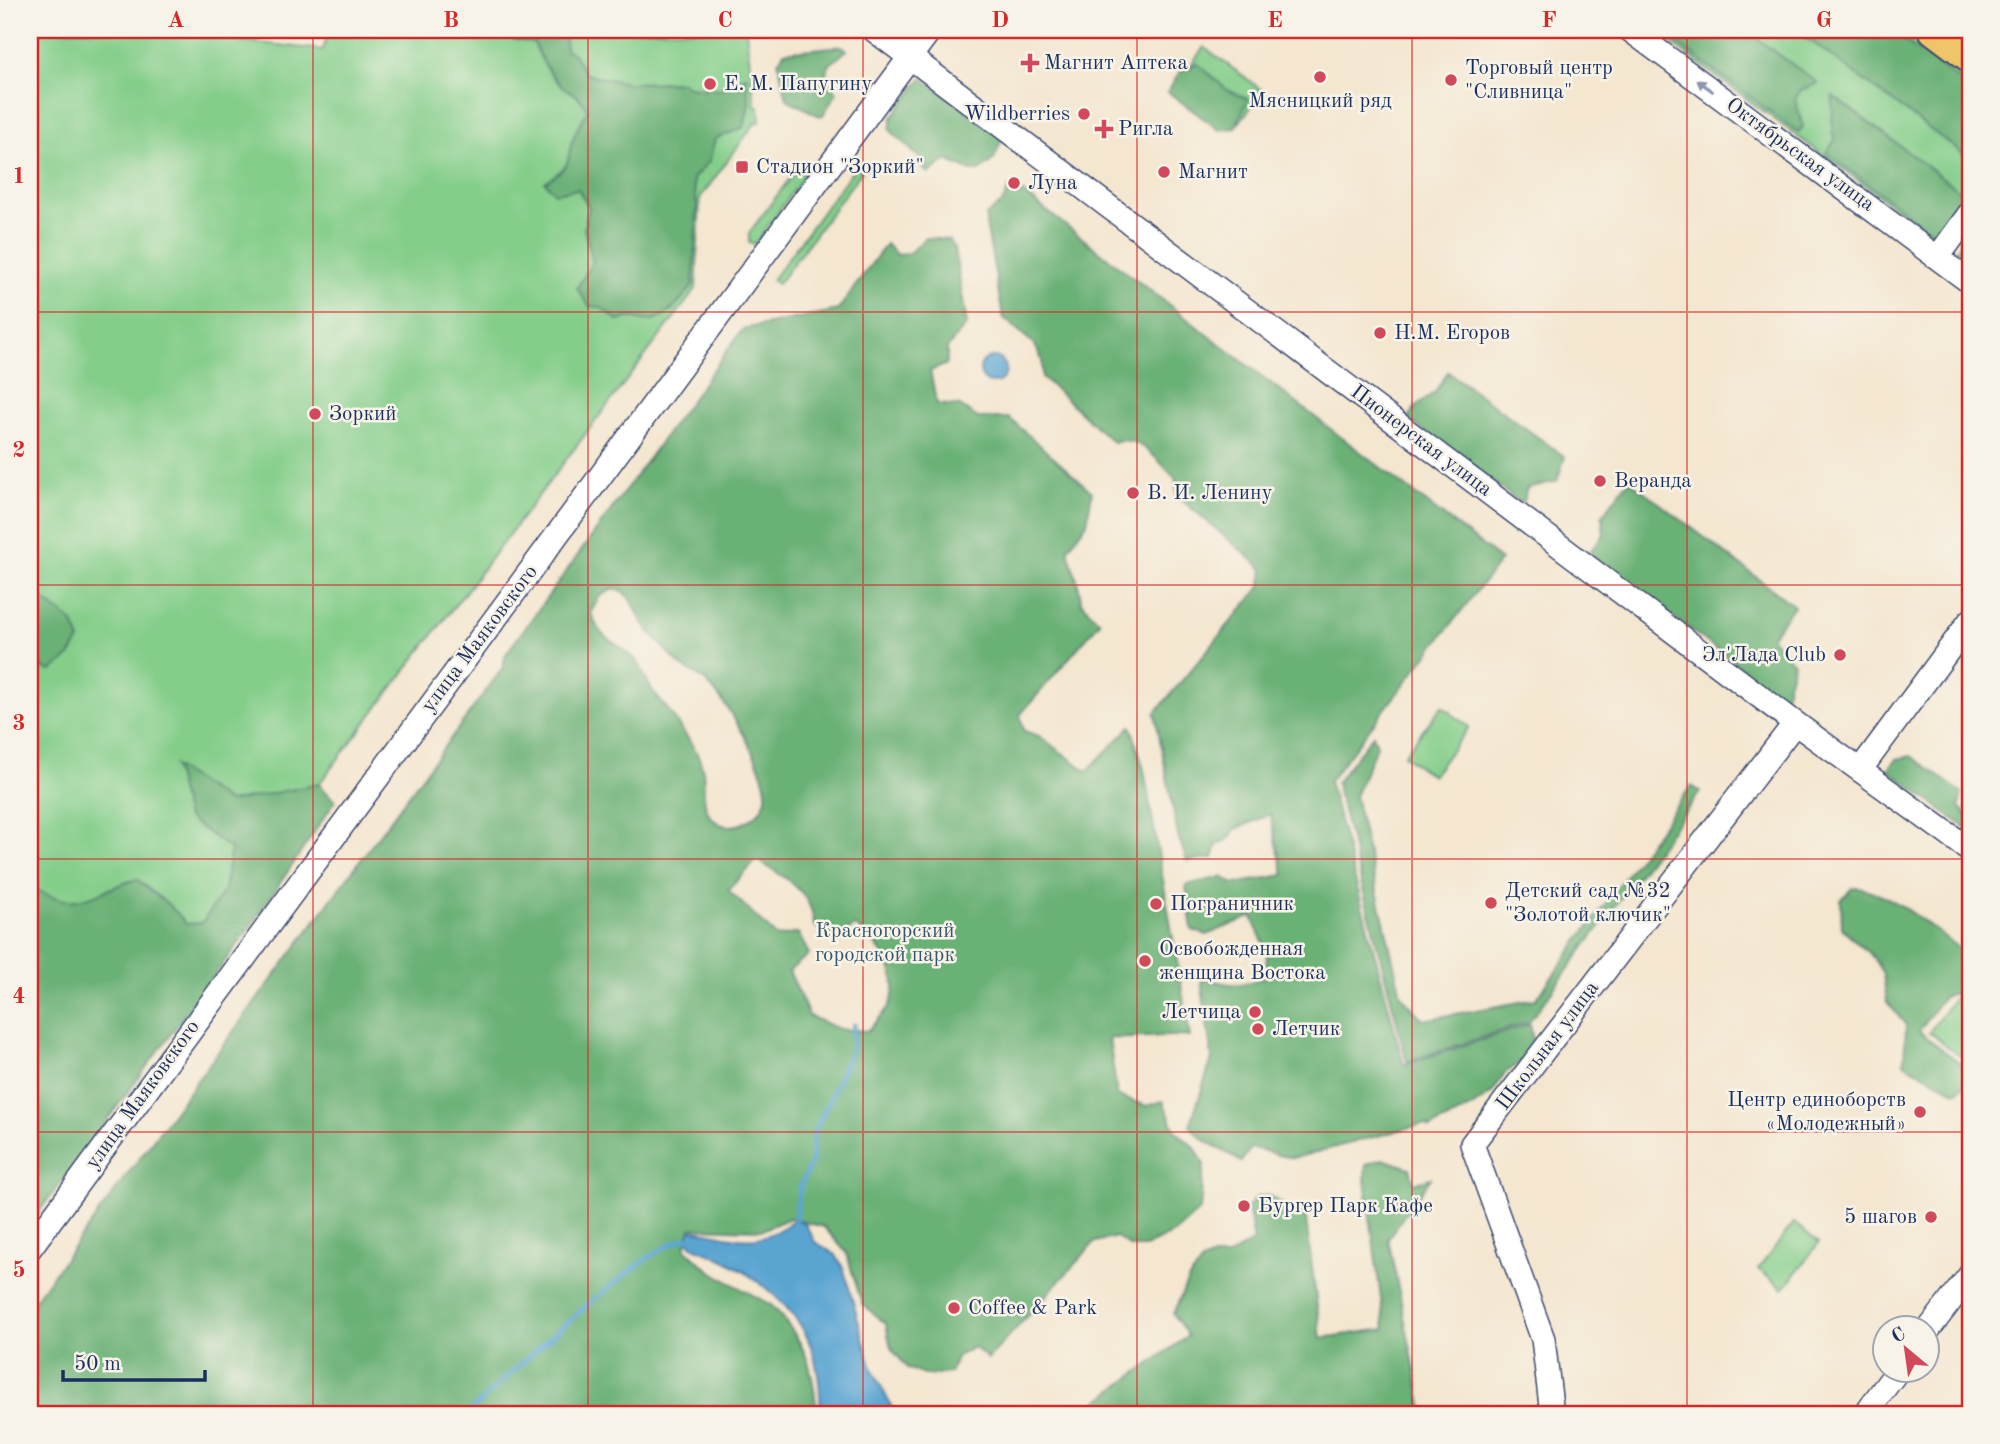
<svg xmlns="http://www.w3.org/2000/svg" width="2000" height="1444" font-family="'Old Standard TT',serif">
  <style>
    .green { fill: #84ce8a; stroke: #507e74; stroke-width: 2 }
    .forest { fill: #6bb176; stroke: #43706a; stroke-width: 2; fill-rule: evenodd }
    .water { fill: #5aa4d2; stroke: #3a6a98; stroke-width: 2 }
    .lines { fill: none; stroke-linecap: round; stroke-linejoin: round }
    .stream { stroke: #5aa4d2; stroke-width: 5 }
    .minor-casing { stroke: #3c4a6f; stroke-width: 26 }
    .major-casing { stroke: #3c4a6f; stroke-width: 32 }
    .minor { stroke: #fff; stroke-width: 23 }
    .major { stroke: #eec569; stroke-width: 28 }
    .oneway { fill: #8d97ae }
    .grid { fill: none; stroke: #d62828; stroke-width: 2; stroke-opacity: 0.55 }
    .poi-dot { fill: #d1495b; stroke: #f7f3e8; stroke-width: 2.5 }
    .labels { text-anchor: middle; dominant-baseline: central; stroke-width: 5; stroke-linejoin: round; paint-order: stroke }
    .poi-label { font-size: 21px; fill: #1b2f5e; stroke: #f7f3e8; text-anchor: start }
    .street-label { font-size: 21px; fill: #1b2f5e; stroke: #f7f3e8 }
    .park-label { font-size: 21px; fill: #355769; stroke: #f7f3e8 }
    .neatline { fill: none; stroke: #d62828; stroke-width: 2.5 }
    .grid-label { font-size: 23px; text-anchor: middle; font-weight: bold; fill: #d62828 }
  </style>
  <rect width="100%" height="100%" fill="#f7f3e8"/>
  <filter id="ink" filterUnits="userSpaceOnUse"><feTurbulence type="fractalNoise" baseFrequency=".0143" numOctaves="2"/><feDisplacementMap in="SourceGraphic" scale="14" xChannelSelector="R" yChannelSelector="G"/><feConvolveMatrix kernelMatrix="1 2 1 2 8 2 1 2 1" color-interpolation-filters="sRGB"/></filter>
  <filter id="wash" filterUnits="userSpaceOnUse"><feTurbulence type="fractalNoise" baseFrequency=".00686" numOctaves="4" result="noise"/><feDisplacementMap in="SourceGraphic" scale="28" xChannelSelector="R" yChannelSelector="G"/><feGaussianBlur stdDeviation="1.57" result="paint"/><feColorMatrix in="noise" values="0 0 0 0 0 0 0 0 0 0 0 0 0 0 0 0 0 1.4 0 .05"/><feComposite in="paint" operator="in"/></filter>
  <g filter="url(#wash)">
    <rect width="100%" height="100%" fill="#f4e6cf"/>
    <!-- green -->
    <g class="green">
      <polygon points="30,30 141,30 323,50 329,30 746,30 755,106 759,106 760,122 756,122 700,198 696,289 319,784 107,1055 30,1020"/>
      <polygon points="1653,30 1901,30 1970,81 1970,193 1936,238"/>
      <polygon points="1204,47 1263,91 1239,123 1180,80"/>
      <polygon points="856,166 862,171 778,284 772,280"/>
      <polygon points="803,171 804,176 755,244 749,243 749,233 794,173"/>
      <polygon points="1970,230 1970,269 1952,255"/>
      <polygon points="1442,706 1469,727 1432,776 1404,755"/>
      <polygon points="1955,997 1970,1008 1970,1063 1929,1032"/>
      <polygon points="1794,1223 1819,1243 1783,1289 1758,1269"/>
    </g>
    <!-- forest -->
    <g class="forest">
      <path d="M505 30H564L566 50 575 55 585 74 627 83 682 82 688 87 719 90 746 76 749 103 744 127 715 139 709 161 693 179 697 206 693 286C682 298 670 316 653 320 640 323 635 313 619 321L600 307 589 306 577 288 593 261 584 229 589 207 578 189 555 193 545 182C579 160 562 165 574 136 578 127 583 118 588 110 576 92 577 97 563 87 549 75 541 60 534 43L512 39Z"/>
      <polygon points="1659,30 1745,30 1818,83 1800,91 1795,99 1803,127 1798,132"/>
      <polygon points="1796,30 1890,30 1970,88 1970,159"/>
      <polygon points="842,46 847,50 828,66 825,79 837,92 823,115 819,116 787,99 778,62 784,52"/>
      <polygon points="1197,63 1227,90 1248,99 1235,128 1219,130 1168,92 1179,73"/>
      <polygon points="922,78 1002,138 994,159 980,171 971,171 947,160 929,173 923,169 926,164 890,130 892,117"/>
      <polygon points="1833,96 1959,190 1961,196 1934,233 1826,153 1835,140 1832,131"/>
      <path d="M1009 188 1019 196 1022 192 1501 560 1329 781 1404 1065 1530 1024 1535 1053 1505 1073 1492 1093 1472 1107 1430 1128 1427 1125H1419L1298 1157C1280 1159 1269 1150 1251 1148L1241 1162C1223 1148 1202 1144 1190 1125L1212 1059 1201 980C1213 979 1219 983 1229 984 1240 986 1253 981 1263 978 1273 943 1261 946 1252 916L1207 935 1192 930 1186 885 1222 877 1234 884 1284 875 1270 814 1234 830 1230 838 1217 845 1213 858 1187 861 1178 836 1155 713 1261 586 1263 569 1176 495V479C1159 462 1139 433 1113 442L1042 377V360L1035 345 1003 317 986 224V216L1003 202Z"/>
      <path d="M926 238 949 240 954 248 967 324 947 348V364L930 371 937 404 960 406 978 418H1009L1092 492 1087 523 1068 549C1072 568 1080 582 1081 602L1100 622 1020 715 1024 731 1039 736 1087 771 1131 726 1144 770 1190 1037C1162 1033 1136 1040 1109 1038L1117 1096 1147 1106 1163 1101 1175 1130 1195 1148 1204 1164 1200 1210 1174 1233 1145 1247H1130L1117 1237 1095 1242 988 1359 974 1347 957 1356 950 1373 928 1375 908 1369 891 1348 886 1324 862 1304 846 1252 824 1227 790 1218 762 1230 691 1228 685 1248C712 1277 737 1285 769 1304 775 1307 780 1315 784 1320 810 1351 813 1375 817 1414H30V1306L502 669 506 654 743 329 838 310 886 244 897 255 909 253ZM615 588C638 599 632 609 646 627 656 639 668 652 678 663 686 671 700 674 708 684 729 705 761 760 766 790 770 815 730 839 712 818 699 803 707 784 702 767 698 749 685 736 676 721 669 709 658 700 651 688 645 679 642 667 636 660 616 638 601 645 591 612L600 596ZM757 860C784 877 812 890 814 925L833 939 856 926C879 944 905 975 889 1006 884 1015 874 1023 867 1031L839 1029 809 1016 789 971 809 954 798 933 777 937 728 890Z"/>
      <polygon points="1448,372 1565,457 1557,481 1527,488 1522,504 1408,419 1416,406 1435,392"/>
      <polygon points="1629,480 1794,606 1771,637 1794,663 1784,699 1588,554 1604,534 1602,516"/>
      <polygon points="30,589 72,621 80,640 70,656 51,671 41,667 30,655"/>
      <polygon points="1373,735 1377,745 1355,796 1401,995 1423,1020 1536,999 1691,786 1700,792 1529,1022 1407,1062 1336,783"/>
      <polygon points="1911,756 1962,793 1959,806 1970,819 1970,831 1888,770 1897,759"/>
      <path d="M174 766 229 802 319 784 335 801 254 922 30 1224V886C80 915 88 893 137 879 156 897 170 902 186 924L202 923 224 890 231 849 187 818Z"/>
      <path d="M1852 888C1889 887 1940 935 1970 957V1006L1954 993 1943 997 1919 1031 1970 1071V1081L1956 1092 1904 1063 1906 1025 1887 1002 1883 974 1873 957 1842 928 1841 900Z"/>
      <polygon points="1382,1159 1410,1168 1414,1183 1431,1178 1388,1238 1424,1414 1080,1414 1188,1336 1173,1314 1188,1280 1202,1262 1213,1257 1226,1257 1254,1241 1248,1207 1256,1197 1268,1195 1289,1208 1305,1212 1321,1338 1385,1329 1365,1180 1366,1164"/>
    </g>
    <!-- water -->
    <g class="water">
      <circle cx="993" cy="370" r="13"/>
      <path d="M794 1220 804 1222 815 1242 836 1255 844 1270 871 1366 895 1414H821C820 1390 819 1367 810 1344 797 1308 751 1272 716 1256 708 1252 699 1250 691 1245L687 1237 691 1230C736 1235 755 1251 794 1220Z"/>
    </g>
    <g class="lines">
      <!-- stream -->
      <g class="stream">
        <polyline points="794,1227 800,1187 811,1163 814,1133 851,1052 854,1025"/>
        <path d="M468 1414C499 1384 656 1234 691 1238"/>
      </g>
    </g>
  </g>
  <g filter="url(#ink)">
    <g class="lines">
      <!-- minor casing -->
      <g class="minor-casing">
        <g id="minor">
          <polyline points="874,30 1795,723 1970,850"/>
          <polyline points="1630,30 1970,282"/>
          <polyline points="1938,257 1970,213"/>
          <polyline points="1860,770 1970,621"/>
          <polyline points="30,1248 930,30"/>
          <polyline points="1926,1333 1970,1275"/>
          <polyline points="1552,1414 1543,1339 1472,1144 1795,723"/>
          <polyline points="1865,1414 1898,1370"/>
        </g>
      </g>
      <!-- major casing -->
      <g class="major-casing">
        <polyline id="major" points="1933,30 1970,58"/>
      </g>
      <!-- minor -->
      <use href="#minor" class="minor"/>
      <!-- major -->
      <use href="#major" class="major"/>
    </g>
    <!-- one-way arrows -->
    <defs><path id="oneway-solid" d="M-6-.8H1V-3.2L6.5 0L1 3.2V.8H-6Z" transform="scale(1.75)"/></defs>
    <use class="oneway" href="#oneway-solid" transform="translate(1705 86) rotate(-144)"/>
  </g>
  <!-- grid -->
  <path class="grid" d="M313 30V1414M588 30V1414M863 30V1414M1137 30V1414M1412 30V1414M1687 30V1414M30 312H1970M30 585H1970M30 859H1970M30 1132H1970"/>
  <!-- markers -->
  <g class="poi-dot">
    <path d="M1026.5 52.5h7v7h7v7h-7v7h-7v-7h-7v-7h7z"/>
    <circle cx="1320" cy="77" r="7"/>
    <circle cx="1451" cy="80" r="7"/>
    <circle cx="710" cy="84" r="7"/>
    <circle cx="1084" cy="114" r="7"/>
    <path d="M1100.5 118.5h7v7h7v7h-7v7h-7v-7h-7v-7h7z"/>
    <rect x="735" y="160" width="14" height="14" rx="3.5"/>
    <circle cx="1164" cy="172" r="7"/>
    <circle cx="1014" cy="183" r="7"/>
    <circle cx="1380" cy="333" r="7"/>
    <circle cx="315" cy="414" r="7"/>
    <circle cx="1600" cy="481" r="7"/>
    <circle cx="1133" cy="493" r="7"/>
    <circle cx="1840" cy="655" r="7"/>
    <circle cx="1491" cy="903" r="7"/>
    <circle cx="1156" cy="904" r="7"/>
    <circle cx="1145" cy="961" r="7"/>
    <circle cx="1255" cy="1012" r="7"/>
    <circle cx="1258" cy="1029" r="7"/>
    <circle cx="1920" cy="1112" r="7"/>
    <circle cx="1244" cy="1206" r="7"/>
    <circle cx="1931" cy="1217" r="7"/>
    <circle cx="954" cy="1308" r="7"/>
  </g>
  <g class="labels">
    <!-- poi labels -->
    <g class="poi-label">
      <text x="1044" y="63">Магнит Аптека</text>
      <text x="1465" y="68">Торговый центр<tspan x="1465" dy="24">"Сливница"</tspan></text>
      <text x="724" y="84">Е. М. Папугину</text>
      <text x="1320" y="101" text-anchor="middle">Мясницкий ряд</text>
      <text x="1070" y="114" text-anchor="end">Wildberries</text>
      <text x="1118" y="129">Ригла</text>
      <text x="756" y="167">Стадион "Зоркий"</text>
      <text x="1178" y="172">Магнит</text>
      <text x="1028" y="183">Луна</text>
      <text x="1394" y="333">Н.М. Егоров</text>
      <text x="329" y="414">Зоркий</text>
      <text x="1614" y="481">Веранда</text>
      <text x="1147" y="493">В. И. Ленину</text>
      <text x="1826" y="655" text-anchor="end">Эл'Лада Club</text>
      <text x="1505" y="891">Детский сад №32<tspan x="1505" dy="24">"Золотой ключик"</tspan></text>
      <text x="1170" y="904">Пограничник</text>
      <text x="1159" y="949">Освобожденная<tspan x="1159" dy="24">женщина Востока</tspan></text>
      <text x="1241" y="1012" text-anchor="end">Летчица</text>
      <text x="1272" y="1029">Летчик</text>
      <text x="1906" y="1100" text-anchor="end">Центр единоборств<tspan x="1906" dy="24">«Молодежный»</tspan></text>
      <text x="1258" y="1206">Бургер Парк Кафе</text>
      <text x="1917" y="1217" text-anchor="end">5 шагов</text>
      <text x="968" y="1308">Coffee &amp; Park</text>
    </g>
    <!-- street labels -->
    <g class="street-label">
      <text transform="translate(1800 155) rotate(36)">Октябрьская улица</text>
      <text transform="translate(1421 441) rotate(37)">Пионерская улица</text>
      <text transform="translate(480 639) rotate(-53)">улица Маяковского</text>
      <text transform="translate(1548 1046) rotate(-53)">Школьная улица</text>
      <text transform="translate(143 1095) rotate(-54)">улица Маяковского</text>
    </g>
    <!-- park labels -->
    <g class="park-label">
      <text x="885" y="931">Красногорский<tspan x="885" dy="24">городской парк</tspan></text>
    </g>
  </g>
  <!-- margin -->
  <rect width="2000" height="1444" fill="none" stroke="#f7f3e8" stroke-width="77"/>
  <!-- north arrow -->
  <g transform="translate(1906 1349) rotate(331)"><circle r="33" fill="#f7f3e8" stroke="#9fa5b1" stroke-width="2"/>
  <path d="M0-5L12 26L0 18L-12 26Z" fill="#d1495b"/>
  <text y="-10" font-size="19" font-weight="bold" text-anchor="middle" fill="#1b2f5e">С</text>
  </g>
  <!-- scale -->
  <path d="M63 1370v10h142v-10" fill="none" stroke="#1b2f5e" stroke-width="3.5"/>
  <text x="74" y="1370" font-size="21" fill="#1b2f5e" stroke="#f7f3e8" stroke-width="5" paint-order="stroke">50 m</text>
  <rect x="38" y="38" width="1924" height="1368" class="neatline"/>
  <g class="grid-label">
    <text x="176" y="27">A</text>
    <text x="451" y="27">B</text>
    <text x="725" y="27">C</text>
    <text x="1000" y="27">D</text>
    <text x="1275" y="27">E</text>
    <text x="1549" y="27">F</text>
    <text x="1824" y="27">G</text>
    <text x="19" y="183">1</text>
    <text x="19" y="457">2</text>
    <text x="19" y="730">3</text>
    <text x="19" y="1003">4</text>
    <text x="19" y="1277">5</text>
  </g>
</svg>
